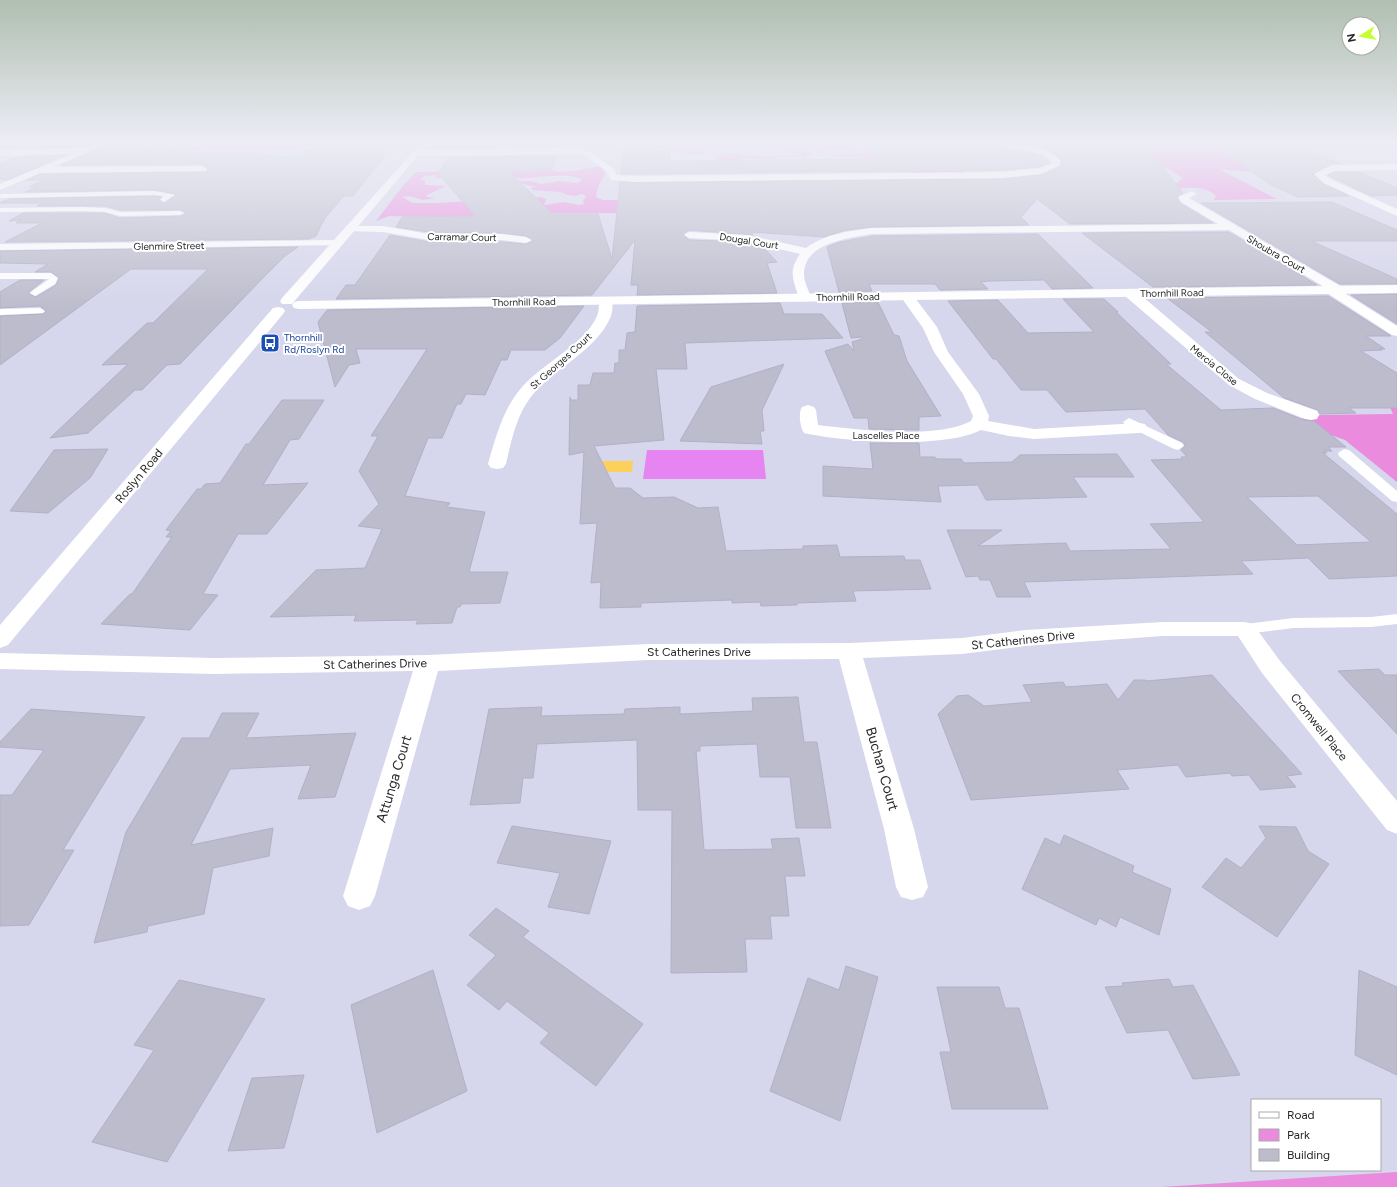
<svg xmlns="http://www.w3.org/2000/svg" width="1397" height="1187" font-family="Figtree,sans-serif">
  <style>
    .green { fill: #ea8bde }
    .pitch { fill: #e685f2 }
    .water { fill: #fbd05b }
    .building { fill: #bcbccc; stroke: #b2b0c7; fill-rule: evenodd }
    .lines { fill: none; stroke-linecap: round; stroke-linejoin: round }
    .service { fill: #fff; fill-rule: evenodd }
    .minor { fill: #fff; fill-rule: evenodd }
    .tertiary { fill: #fff; fill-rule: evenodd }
    .secondary { fill: #fff; fill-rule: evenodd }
    .labels { text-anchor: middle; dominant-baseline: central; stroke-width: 4; stroke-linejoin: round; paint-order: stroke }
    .far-street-label { font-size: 10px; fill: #272727; stroke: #fff }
    .far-transit-label { font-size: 10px; fill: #164399; stroke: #fff; text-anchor: start }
    .street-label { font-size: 12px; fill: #272727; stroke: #fff }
    .near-street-label { font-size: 14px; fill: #272727; stroke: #fff }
  </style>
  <rect width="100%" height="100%" fill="#d6d6ec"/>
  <!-- green -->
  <g class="green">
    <polygon points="198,144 308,144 301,149 184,151"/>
    <path d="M680 144H733L739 146 755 144V146H772L732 147 730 149 695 147 716 150H704L702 152 706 154C688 156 672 148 655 148V145L670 146Z"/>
    <path d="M780 144C798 144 800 145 813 155L805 156 806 159 800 157H774L778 168H775L772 159 745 158 734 162 715 160 722 155 718 154 726 152 749 156H798L779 148 783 146Z"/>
    <polygon points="806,144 816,144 822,146 849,144 840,147 861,149 855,151 831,149 821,153 811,149"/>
    <path d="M881 144H886L881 149 891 150 882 153 907 152 903 153 924 154 906 156 914 169C932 175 954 161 967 174H958L953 172 913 173 901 161H904L898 155 872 157V159L877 160V164H881L883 171 896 172 878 171C875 166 871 164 867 160L869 159 861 155 848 157 830 155 863 154 865 153 861 152 873 149Z"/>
    <path d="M1142 144H1213L1302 167 1301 176 1219 169 1277 199 1214 200 1216 196C1205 185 1184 188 1169 189L1183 178 1165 167 1103 164 1065 154 1092 149H1136Z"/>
    <path d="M602 166 605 169 602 171 606 172 598 187 596 197 603 200H618L652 213H558L471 221 428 217 389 216 376 221 402 187 416 172H439L448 178H436V175L424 176 421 179 425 181V185L446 186 427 195V197L436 198 423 200 410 196 402 197 413 203H436L541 197 546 199 544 205 564 202 579 205 584 204 583 200 586 197 585 195 581 194 576 196 568 195 560 192 533 190 530 188 537 187 520 183 501 185 505 182 531 181 541 184 559 181 578 183 582 179C561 171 539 179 517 178 507 177 496 174 486 172H534L537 168 552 167V170C566 175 588 167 602 166Z"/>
    <polygon points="1390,407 1397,407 1397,482 1345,440 1314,429 1302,418 1321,415 1393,414"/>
    <polygon points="1397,1172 1397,1187 1161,1187"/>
  </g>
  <!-- pitch -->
  <polygon class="pitch" points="647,450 763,450 766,479 643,479"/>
  <!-- water -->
  <polygon class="water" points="593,461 633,461 632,472 590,472"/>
  <!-- building -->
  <g class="building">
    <polygon points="47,144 94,144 86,147 38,148"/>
    <polygon points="108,144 145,144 145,146 150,148 156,144 164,144 172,148 177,144 193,144 176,153 250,153 285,157 303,156 305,151 345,149 353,145 387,145 379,155 386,154 353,196 344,196 325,218 316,236 309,239 5,242 42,223 16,223 21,220 9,221 23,213 105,213 120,218 180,216 185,214 185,212 180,210 120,210 105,206 37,206 42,203 0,203 9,199 154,196 161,197 159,200 165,203 176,194 154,190 25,192 37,187 29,187 43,180 27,180 40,174 206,172 208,170 203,164 61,165"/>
    <polygon points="477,144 486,144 493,148 437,148"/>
    <polygon points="510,144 563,144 561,147 508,147"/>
    <polygon points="876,144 939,144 962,147 970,144 1037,154 1043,156 1050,163 1039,167 1002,170 621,174 623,151 669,151 670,161 874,159"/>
    <polygon points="1043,144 1060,144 1095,153 1109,144 1145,144 1183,193 1177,197 1180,203 1213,223 1070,224 1037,199 1021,217 1029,225 872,227 846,230 824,237 751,232 753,235 689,230 683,234 689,240 747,242 763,247 777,262 767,263 777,293 637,295 638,285 631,285 635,240 592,295 336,299 346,285 355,285 390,235 429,242 502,242 526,244 533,241 526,236 502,233 429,232 396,227 402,217 475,216 438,173 448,158 447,157 557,156 551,170 509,172 553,214 598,214 612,259 620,182 1002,179 1041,175 1061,166 1062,161 1056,155 1036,145"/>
    <polygon points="1211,144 1289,144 1339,163 1331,164 1313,174 1323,184 1349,196 1297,197 1270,184"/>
    <polygon points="66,155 7,180 0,179 0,164 17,157"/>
    <polygon points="1334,172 1359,172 1397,188 1397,195 1371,196 1328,175"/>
    <polygon points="1332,202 1397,230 1397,241 1311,241 1397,279 1397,284 1340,284 1201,203"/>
    <polygon points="1229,232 1317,285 1153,287 1082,233"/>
    <polygon points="1038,234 1093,288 1052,289 1044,280 989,281 981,282 988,289 940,290 935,284 869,284 872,291 839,292 827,247 840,242 872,236"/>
    <polygon points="298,247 285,256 263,278 180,364 167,365 142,390 135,390 88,433 50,438 128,364 102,365 147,323 153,323 208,269 131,269 0,365 0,316 43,314 46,311 40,306 0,308 0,292 20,280 44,280 29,292 29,294 36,297 56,285 59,278 51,272 35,272 48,264 0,263 0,251"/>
    <polygon points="1397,294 1397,324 1351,295"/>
    <polygon points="1328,296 1391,336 1366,336 1385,349 1379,349 1382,350 1361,351 1397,373 1397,408 1349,408 1356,413 1320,414 1318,410 1284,398 1205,332 1212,332 1167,298"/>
    <path d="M1063 299H1104L1118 312H1116L1171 364H1166L1221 410 1273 408 1304 420 1314 421 1346 447H1328L1332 451H1324L1327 453H1323L1397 514V576L1329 579 1308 558 1241 561 1253 574 1024 582 1031 597H997L990 580H980L978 576 966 577 947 530H1002L978 546 1066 543 1070 551 1171 549 1150 524 1204 522 1151 460 1183 459 1181 457H1187L1181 450 1185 445 1183 442 1168 435 1145 409 1066 412 1047 390H1021L996 359H993L948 301 998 300 1028 333 1094 332ZM1318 496 1371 542 1297 545 1247 497Z"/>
    <polygon points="878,302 894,335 899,336 907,361 941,416 919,417 919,430 869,429 868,418 854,418 825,351 848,344 854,351 852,342 862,339 862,337 851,338 842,303"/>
    <polygon points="780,303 784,314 822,314 843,338 685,343 687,369 656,369 664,440 594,446 615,488 630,488 643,498 674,497 698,508 718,507 726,551 803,549 803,546 837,545 840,557 904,556 905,560 920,560 931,589 853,591 856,601 797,603 797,605 761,606 760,602 732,603 732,600 641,603 641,607 600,608 601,582 591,583 597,523 580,524 584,452 569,455 570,397 571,400 578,400 578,385 590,385 593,373 614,373 615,363 619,363 619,350 625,350 627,333 635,332 637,306"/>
    <polygon points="584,306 560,338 545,350 511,350 507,360 501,360 485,395 466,394 461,404 457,404 442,438 428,438 405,496 450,503 447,507 485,512 469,572 508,572 500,603 461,604 460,607 457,607 452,623 416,624 418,620 354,621 356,615 270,617 316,570 365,568 382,529 358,526 379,504 359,471 378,436 371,436 427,349 356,349 360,363 349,365 335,387 318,322 327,310"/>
    <polygon points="784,364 762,410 764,431 760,431 762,444 680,441 711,387"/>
    <polygon points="282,400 324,400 299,439 290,440 263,485 308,483 267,534 238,534 203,594 218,595 190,630 101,624 130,594 132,594 172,537 166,537 171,531 166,530 197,489 201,489 205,484 220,483 246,444 249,444"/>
    <polygon points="870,443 919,443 920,457 935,457 937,459 961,459 964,463 1012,462 1020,455 1117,454 1134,477 1073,477 1087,497 986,500 978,485 938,486 941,502 823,496 823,466 873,469"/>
    <polygon points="108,449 90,478 48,513 10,511 54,450"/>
    <polygon points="1379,669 1385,675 1397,675 1397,734 1338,671"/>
    <polygon points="1212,675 1302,774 1287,776 1296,787 1260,790 1249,775 1232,776 1230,773 1186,777 1178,765 1117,770 1129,789 971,800 938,714 957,696 968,695 984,706 1032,702 1023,685 1063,682 1066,687 1107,684 1118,700 1134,680 1145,680 1147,681"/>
    <polygon points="798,697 804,742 817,742 831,828 796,828 790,777 760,777 757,744 700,746 700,751 696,751 704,850 773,849 771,839 799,838 805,876 785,876 789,916 770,916 772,939 745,939 747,972 671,973 672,810 638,810 637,740 537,744 533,778 523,778 520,803 470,805 489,709 542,707 541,716 624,714 625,709 680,707 680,714 753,711 752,698"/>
    <polygon points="31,709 145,717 63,850 74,850 29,925 0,926 0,795 12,795 44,750 0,747 0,742"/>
    <polygon points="222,713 259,713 246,738 356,733 335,797 298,799 311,765 230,769 191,845 273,828 269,856 213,868 204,914 148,926 147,932 94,943 126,832 182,738 209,738"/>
    <polygon points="512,826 611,841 589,914 548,907 560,873 497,863"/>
    <polygon points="1259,826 1296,827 1308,851 1329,864 1277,937 1202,887 1226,858 1241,868 1266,838"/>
    <polygon points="1064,835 1134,866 1132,872 1171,889 1159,935 1120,917 1116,927 1099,918 1096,925 1022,889 1045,838 1060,845"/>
    <polygon points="496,908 529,931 523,937 643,1024 596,1086 540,1043 549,1033 507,1001 499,1010 467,985 496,955 469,935"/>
    <polygon points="846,966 878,977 840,1121 770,1091 808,978 839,990"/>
    <polygon points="433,970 467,1091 377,1133 351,1005"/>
    <polygon points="1359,970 1397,987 1397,1075 1355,1055"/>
    <polygon points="1169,979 1173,987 1193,985 1240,1075 1193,1079 1168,1030 1127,1033 1105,987 1123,986 1122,983"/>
    <polygon points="179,980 265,999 167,1162 92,1142 154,1050 134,1045"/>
    <polygon points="937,987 999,987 1005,1008 1019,1008 1048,1109 952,1109 940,1052 951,1052"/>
    <polygon points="304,1075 284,1148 228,1151 252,1078"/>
  </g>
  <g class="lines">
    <!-- service -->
    <g class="service">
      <polygon points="147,144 155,144 149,147 146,145"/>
      <polygon points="165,144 175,144 176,145 173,147"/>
      <polygon points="154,191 175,195 164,202 160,200 164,196 154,195 0,198 0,194"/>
      <polygon points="80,207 105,208 120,212 180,211 184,213 180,215 120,216 105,212 80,211 0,212 0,208"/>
      <polygon points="0,273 51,273 58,278 55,284 35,296 30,293 32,291 49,279 0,279"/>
      <polygon points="40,308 45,311 43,313 0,315 0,309"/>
      <polygon points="1129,418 1182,443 1184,446 1178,450 1174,449 1125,425 1123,422"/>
      <polygon points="1344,449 1349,450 1397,491 1397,502 1392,501 1339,456 1338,453"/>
      <polygon points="1397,614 1397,624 1371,627 1293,628 1245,634 1239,633 1237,629 1239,625 1245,624 1293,618 1371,617"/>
    </g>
    <!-- minor -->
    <g class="minor">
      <path d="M1004 144C1022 142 1049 146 1060 161V165L1041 174 1002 178 635 182 611 180 607 172 584 154 416 156 412 153 416 150 586 148 614 169 617 175 635 176 1002 172 1039 168 1052 164C1047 147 1014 153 1004 144Z"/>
      <polygon points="84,148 87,149 87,153 0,156 0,150"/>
      <polygon points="1397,164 1397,170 1334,171 1325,175 1330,179 1397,209 1397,216 1324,183 1314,174 1332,165"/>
      <polygon points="203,166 207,169 206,171 41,173 36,170 41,167"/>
      <path d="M1192 191 1197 194 1189 198 1342 287 1344 290 1343 292 1397 326V336L1392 335 1327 293 1325 290 1326 288 1229 230 872 234C848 238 804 243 804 274 804 283 809 290 811 298L805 302 799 298C793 279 788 271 800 254L747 241 689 238 684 235 689 232 747 235 806 248C824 234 850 231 872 228L1218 224 1181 202 1178 197Z"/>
      <polygon points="351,226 383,226 429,234 502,234 526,237 532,240 526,243 502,240 429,240 383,232 347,231 346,229"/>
      <polygon points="337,240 341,241 343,243 341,245 0,250 0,244"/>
      <polygon points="1130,289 1135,290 1239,379 1267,393 1317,411 1319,415 1317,419 1311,420 1305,419 1255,399 1229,385 1125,296 1124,293"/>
      <path d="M907 293 912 294 937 327 948 352 979 394 989 416 988 421 1034 429 1139 423 1145 424 1147 428 1145 432 1139 433 1034 439 1009 436 981 430C945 449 844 442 804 433 800 427 798 413 802 407L808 405 814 407 816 410 818 425 825 426C863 430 938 439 971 421L973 416 963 394 934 352 923 328 901 297Z"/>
      <path d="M606 297 613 301C612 306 613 311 611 316 597 351 552 369 530 398 516 417 511 442 506 464L503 468 497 469 491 468 488 464C496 436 503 409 522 387 542 364 586 343 597 316 599 311 599 306 599 301Z"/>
      <polygon points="1163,622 1245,622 1253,624 1280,661 1397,801 1397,834 1387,830 1262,673 1238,636 1163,636 1025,646 962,654 863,658 914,829 928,887 923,897 912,900 901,897 896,887 884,829 839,659 648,660 438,671 375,896 370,906 359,910 348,906 343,896 413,671 214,674 0,669 0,653 214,658 428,655 648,644 849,643 962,638 1025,630"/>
    </g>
    <!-- tertiary -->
    <g class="tertiary">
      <polygon points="420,144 428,144 292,304 282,304 280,301 282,298"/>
      <polygon points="1397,285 1397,293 299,309 294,308 292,305 294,302 299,301"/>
      <polygon points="278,307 283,308 285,311 283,314 8,645 0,648 0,625 273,308"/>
    </g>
    <!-- secondary -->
    <polygon class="secondary" points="97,144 107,144 0,190 0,184"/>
  </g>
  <!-- sky -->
  <linearGradient id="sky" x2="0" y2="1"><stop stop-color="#afbfb0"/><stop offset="0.46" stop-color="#ededf6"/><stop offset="1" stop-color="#ededf6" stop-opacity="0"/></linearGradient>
  <rect width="1397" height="310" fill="url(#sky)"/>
  <!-- icons -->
  <defs>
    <g id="bus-square" transform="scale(1)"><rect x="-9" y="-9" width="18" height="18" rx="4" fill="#1a4fb4" stroke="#fff"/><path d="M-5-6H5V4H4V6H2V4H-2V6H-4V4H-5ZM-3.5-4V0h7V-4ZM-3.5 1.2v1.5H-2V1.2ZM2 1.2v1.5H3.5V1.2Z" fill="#fff"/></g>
  </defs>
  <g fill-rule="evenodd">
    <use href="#bus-square" x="270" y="343"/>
  </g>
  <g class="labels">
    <!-- far-street labels -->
    <g class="far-street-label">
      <text transform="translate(462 237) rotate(1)">Carramar Court</text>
      <text transform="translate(749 241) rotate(9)">Dougal Court</text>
      <text transform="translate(169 246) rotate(-1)">Glenmire Street</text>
      <text transform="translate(1276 254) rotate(30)">Shoubra Court</text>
      <text transform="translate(1172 293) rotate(-1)">Thornhill Road</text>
      <text transform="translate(848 297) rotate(-1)">Thornhill Road</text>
      <text transform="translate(524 302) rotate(-1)">Thornhill Road</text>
      <text transform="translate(561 361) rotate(-42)">St Georges Court</text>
      <text transform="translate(1214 365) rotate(39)">Mercia Close</text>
      <text x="886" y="435">Lascelles Place</text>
    </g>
    <!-- far-transit labels -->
    <g class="far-transit-label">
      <text x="284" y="337">Thornhill<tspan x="284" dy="12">Rd/Roslyn Rd</tspan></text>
    </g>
    <!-- street labels -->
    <g class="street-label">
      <text transform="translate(139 476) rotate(-50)">Roslyn Road</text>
      <text transform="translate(1023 640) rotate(-6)">St Catherines Drive</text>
      <text x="699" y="652">St Catherines Drive</text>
      <text transform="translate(375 664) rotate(-1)">St Catherines Drive</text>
      <text transform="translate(1319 727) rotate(51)">Cromwell Place</text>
    </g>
    <!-- near-street labels -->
    <g class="near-street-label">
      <text transform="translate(882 769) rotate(74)">Buchan Court</text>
      <text transform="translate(394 779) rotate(-73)">Attunga Court</text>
    </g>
  </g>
  <!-- legend -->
  <rect x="1251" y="1099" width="130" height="72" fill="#ffffff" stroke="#a9a9a9"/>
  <rect x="1259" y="1112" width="20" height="6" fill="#ffffff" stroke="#a9a9a9"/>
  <text x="1287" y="1119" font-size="12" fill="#272727">Road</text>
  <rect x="1259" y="1129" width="20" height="12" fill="#ea8bde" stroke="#a9a9a9"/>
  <text x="1287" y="1139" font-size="12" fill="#272727">Park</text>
  <rect x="1259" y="1149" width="20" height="12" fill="#bcbccc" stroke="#a9a9a9"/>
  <text x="1287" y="1159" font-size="12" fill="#272727">Building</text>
  <!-- north arrow -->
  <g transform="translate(1361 36) rotate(259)"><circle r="19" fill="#ffffff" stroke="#a9a9a9"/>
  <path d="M0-3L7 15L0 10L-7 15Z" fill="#c6ff2f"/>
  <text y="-6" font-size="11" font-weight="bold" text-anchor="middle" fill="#272727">N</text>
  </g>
</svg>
